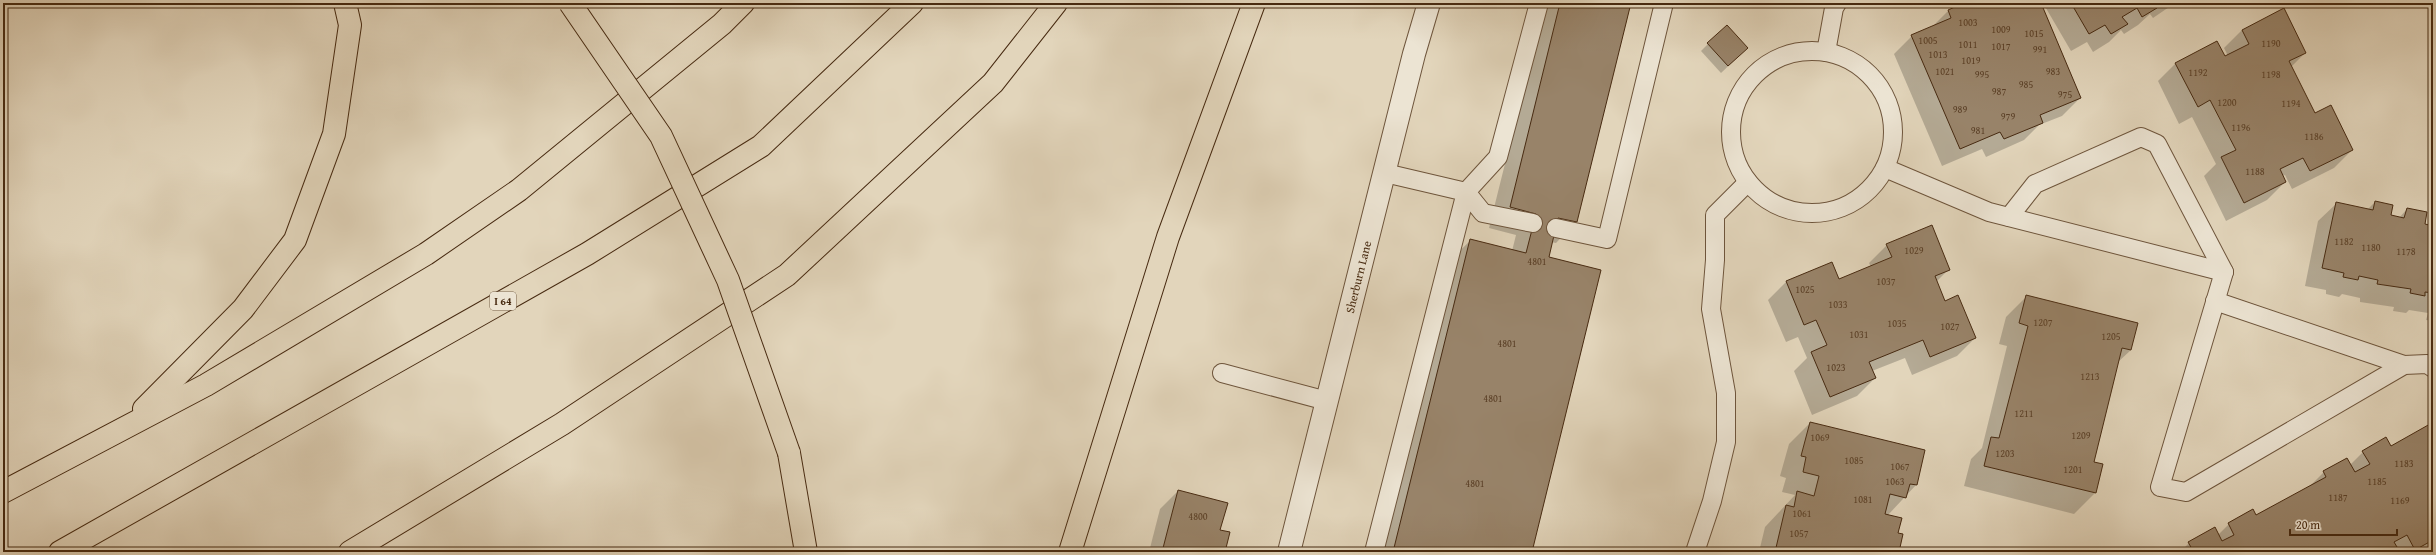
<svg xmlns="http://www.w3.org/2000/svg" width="2436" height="555" font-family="'Gentium Book Plus',serif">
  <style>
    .shadow { fill: #0003 }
    .building { fill: #988369; stroke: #472a11 }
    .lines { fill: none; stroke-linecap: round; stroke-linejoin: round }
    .service-casing { stroke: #6e553c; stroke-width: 20 }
    .minor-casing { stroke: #6e553c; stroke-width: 24 }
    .motorway-casing { stroke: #472a11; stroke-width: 24 }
    .service { stroke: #ece4d3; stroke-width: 18 }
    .minor { stroke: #ece4d3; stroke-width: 22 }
    .motorway { stroke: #e2d5bb; stroke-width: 22 }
    .motorway-bridge-casing { stroke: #472a11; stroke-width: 24; stroke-linecap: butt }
    .motorway-bridge { stroke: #e2d5bb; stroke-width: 22 }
    .labels { text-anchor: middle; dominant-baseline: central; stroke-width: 4; stroke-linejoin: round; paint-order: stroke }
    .number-label { font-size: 10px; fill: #5b4027 }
    .shield { fill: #ece4d3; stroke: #78624b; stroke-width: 1 }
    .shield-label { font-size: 11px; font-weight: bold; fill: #472a11 }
    .street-label { font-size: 12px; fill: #472a11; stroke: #ece4d3 }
  </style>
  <rect width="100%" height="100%" fill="#e2d5bb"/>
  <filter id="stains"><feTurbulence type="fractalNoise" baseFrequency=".005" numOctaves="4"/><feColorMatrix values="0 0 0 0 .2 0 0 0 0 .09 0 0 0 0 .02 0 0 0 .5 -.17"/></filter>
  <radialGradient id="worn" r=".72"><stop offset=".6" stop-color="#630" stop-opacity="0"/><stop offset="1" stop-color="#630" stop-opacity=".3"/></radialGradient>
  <!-- shadow -->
  <g class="shadow">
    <polygon points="1545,3 1630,3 1576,222 1556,243 1551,242 1548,258 1531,552 1378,552 1449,261 1470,241 1512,251 1516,235 1489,228"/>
    <polygon points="1966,3 2040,3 2080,98 2062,116 2039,125 2024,140 1986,157 1982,149 1942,166 1894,54 1912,36 1932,27 1948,11"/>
    <polygon points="2043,3 2175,3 2153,18 2150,14 2138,25 2124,34 2121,30 2109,42 2093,52 2087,42 2071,51"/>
    <polygon points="2242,30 2305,53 2291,67 2315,114 2352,150 2334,168 2292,189 2285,175 2282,176 2285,182 2267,200 2226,221 2204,176 2216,164 2192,117 2179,124 2158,81 2176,63 2228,56 2224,48"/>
    <polygon points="1708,44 1740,55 1721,73 1701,51"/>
    <polygon points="2375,202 2390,216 2399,218 2407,209 2423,225 2433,226 2433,321 2426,320 2428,313 2409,310 2406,313 2393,311 2394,307 2360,302 2360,298 2342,294 2339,297 2326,294 2326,290 2305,286 2318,221 2337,203 2367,210"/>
    <polygon points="1887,245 1949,269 1936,282 1944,302 1975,338 1957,356 1912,375 1905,358 1872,371 1875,378 1857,396 1812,415 1794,371 1807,358 1798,337 1786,342 1768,300 1786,282 1838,280 1871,267 1869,263"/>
    <polygon points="2027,296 2131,350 2118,362 2093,462 2102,465 2095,493 2074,514 1964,486 1971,459 1982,448 2007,346 1999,344 2006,317"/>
    <polygon points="1810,423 1916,485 1888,515 1897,534 1898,552 1759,552 1765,527 1795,495 1782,492 1786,478 1780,476 1789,444"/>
    <polygon points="2433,432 2433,542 2423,552 2180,552 2189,543 2218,535 2229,524 2256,516 2308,488 2324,472 2347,459 2350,465 2363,452 2391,447"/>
    <polygon points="1178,491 1219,531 1224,552 1149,552 1160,509"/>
  </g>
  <!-- building -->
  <g class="building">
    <polygon points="1560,3 1631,3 1577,222 1558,218 1549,257 1601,270 1532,552 1393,552 1470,239 1526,253 1536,214 1510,207"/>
    <polygon points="1964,3 2041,3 2081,98 2040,115 2043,123 2004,139 2000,132 1960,149 1911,35 1951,18 1948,10"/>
    <polygon points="2071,3 2154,3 2157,8 2142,17 2137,8 2122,17 2128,24 2111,34 2105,25 2089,34"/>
    <polygon points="2284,8 2306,53 2289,61 2315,113 2331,105 2353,150 2310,171 2303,158 2280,169 2286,182 2244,203 2221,157 2236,150 2210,100 2198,107 2175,63 2217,41 2225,56 2249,44 2242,30"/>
    <polygon points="1727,25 1748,48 1728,66 1707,43"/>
    <polygon points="2375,201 2393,205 2391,215 2404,218 2407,208 2427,212 2425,224 2433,226 2433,293 2425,292 2425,296 2410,293 2411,289 2377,284 2378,280 2359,276 2358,280 2343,277 2344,273 2322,268 2336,202 2373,210"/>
    <polygon points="1932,225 1950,270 1935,276 1945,301 1958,295 1976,338 1930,357 1923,340 1869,362 1876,378 1830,397 1811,352 1827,345 1816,320 1804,325 1786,281 1832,262 1839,279 1892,257 1886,244"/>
    <polygon points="2026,295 2138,323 2131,350 2122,348 2094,462 2103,464 2096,493 1984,466 1991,437 1999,438 2028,326 2019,323"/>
    <polygon points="1810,422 1925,450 1917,485 1910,484 1906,498 1890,494 1885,514 1902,518 1898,533 1903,534 1899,552 1775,552 1786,505 1794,507 1797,491 1814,496 1819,476 1803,472 1806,457 1801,456"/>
    <polygon points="2430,424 2433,430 2433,540 2415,550 2407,535 2394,542 2400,552 2186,552 2192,549 2188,542 2215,527 2222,541 2234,535 2228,523 2253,509 2256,515 2326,477 2323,471 2347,458 2355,472 2370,464 2362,451 2386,437 2391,446"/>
    <polygon points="1178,490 1228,503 1220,530 1230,532 1225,552 1162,552"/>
  </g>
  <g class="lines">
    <!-- service casing -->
    <g class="service-casing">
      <g id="service">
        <circle cx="1812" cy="132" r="81"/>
        <polyline points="1826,52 1834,8 1837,3"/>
        <polyline points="1885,168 1989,212 2224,272 2160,487 2186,492 2404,365 2427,364 2433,368"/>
        <polyline points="1385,173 1466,192 1483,213 1533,223"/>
        <polyline points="2009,217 2035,184 2141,137 2157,144 2224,272"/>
        <polyline points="1556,228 1607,239 1664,3"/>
        <polyline points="2215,301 2404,365"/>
        <polyline points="1222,373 1327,401"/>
        <polyline points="1374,552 1466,192 1498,157 1539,3"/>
        <polyline points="1695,552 1712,501 1726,442 1726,393 1711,309 1715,260 1715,215 1748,182"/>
      </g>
    </g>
    <!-- minor casing -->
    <g class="minor-casing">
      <polyline id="minor" points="1289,552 1414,54 1429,3"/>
    </g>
    <!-- motorway casing -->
    <g class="motorway-casing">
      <g id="motorway">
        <polyline points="144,409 243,309 295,240 334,134 350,25 345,3"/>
        <polyline points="789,453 806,552"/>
        <polyline points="3,492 206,385 426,254 519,190 722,24 743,3"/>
        <polyline points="60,552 587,254 761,146 912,3"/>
        <polyline points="350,552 562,424 787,275 993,83 1056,3"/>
        <polyline points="1070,552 1168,237 1254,3"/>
      </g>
    </g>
    <!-- service -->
    <use href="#service" class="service"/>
    <!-- minor -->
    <use href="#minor" class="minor"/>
    <!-- motorway -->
    <use href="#motorway" class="motorway"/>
    <!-- motorway-bridge casing -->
    <g class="motorway-bridge-casing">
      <polyline id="motorway-bridge" points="570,3 661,136 728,280 789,453"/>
    </g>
    <!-- motorway-bridge -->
    <use href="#motorway-bridge" class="motorway-bridge"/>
  </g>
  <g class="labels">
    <!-- number labels -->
    <g class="number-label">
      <text x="1968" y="22">1003</text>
      <text x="2001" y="29">1009</text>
      <text x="2034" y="33">1015</text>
      <text x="1928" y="40">1005</text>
      <text x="2271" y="43">1190</text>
      <text x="1968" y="44">1011</text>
      <text x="2001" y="46">1017</text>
      <text x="2040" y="49">991</text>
      <text x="1938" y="54">1013</text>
      <text x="1971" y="60">1019</text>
      <text x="1945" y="71">1021</text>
      <text x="2053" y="71">983</text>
      <text x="2198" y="72">1192</text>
      <text x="1982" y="74">995</text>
      <text x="2271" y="74">1198</text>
      <text x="2026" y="84">985</text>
      <text x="1999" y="91">987</text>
      <text x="2065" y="94">975</text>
      <text x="2227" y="102">1200</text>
      <text x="2291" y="103">1194</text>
      <text x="1960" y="109">989</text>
      <text x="2008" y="116">979</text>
      <text x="2241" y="127">1196</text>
      <text x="1978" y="130">981</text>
      <text x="2314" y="136">1186</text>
      <text x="2255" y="171">1188</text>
      <text x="2344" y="241">1182</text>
      <text x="2371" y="247">1180</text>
      <text x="1914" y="250">1029</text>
      <text x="2406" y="251">1178</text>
      <text x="1537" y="261">4801</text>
      <text x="1886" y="281">1037</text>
      <text x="1805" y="289">1025</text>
      <text x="1838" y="304">1033</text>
      <text x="2043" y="322">1207</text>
      <text x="1897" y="323">1035</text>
      <text x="1950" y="326">1027</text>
      <text x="1859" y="334">1031</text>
      <text x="2111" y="336">1205</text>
      <text x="1507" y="343">4801</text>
      <text x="1836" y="367">1023</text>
      <text x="2090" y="376">1213</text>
      <text x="1493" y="398">4801</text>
      <text x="2024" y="413">1211</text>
      <text x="2081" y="435">1209</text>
      <text x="1820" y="437">1069</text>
      <text x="2005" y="453">1203</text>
      <text x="1854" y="460">1085</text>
      <text x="2404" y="463">1183</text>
      <text x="1900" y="466">1067</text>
      <text x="2073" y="469">1201</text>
      <text x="1895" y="481">1063</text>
      <text x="2377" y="481">1185</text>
      <text x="1475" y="483">4801</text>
      <text x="2338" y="497">1187</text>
      <text x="1863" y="499">1081</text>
      <text x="2400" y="500">1169</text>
      <text x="1802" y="513">1061</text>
      <text x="1198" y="516">4800</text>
      <text x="1799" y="533">1057</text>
    </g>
    <!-- shield labels -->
    <rect class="shield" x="490" y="292" width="26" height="18" rx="3"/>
    <g class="shield-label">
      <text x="503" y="301">I 64</text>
    </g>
    <!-- street labels -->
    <g class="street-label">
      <text transform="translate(1358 277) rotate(-76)">Sherburn Lane</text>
    </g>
  </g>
  <!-- margin -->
  <rect width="2436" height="555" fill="none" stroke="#e2d5bb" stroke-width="16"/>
  <rect x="4" y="4" width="2428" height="547" fill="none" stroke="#472a11" stroke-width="2"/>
  <rect x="8" y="8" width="2420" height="539" fill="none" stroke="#472a11"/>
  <!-- scale -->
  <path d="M2290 529v6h107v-6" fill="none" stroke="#472a11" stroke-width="2"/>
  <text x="2296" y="529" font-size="12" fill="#472a11" stroke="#ece4d3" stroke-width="3" paint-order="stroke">20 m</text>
  <rect width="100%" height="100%" filter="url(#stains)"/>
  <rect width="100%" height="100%" fill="url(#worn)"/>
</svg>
